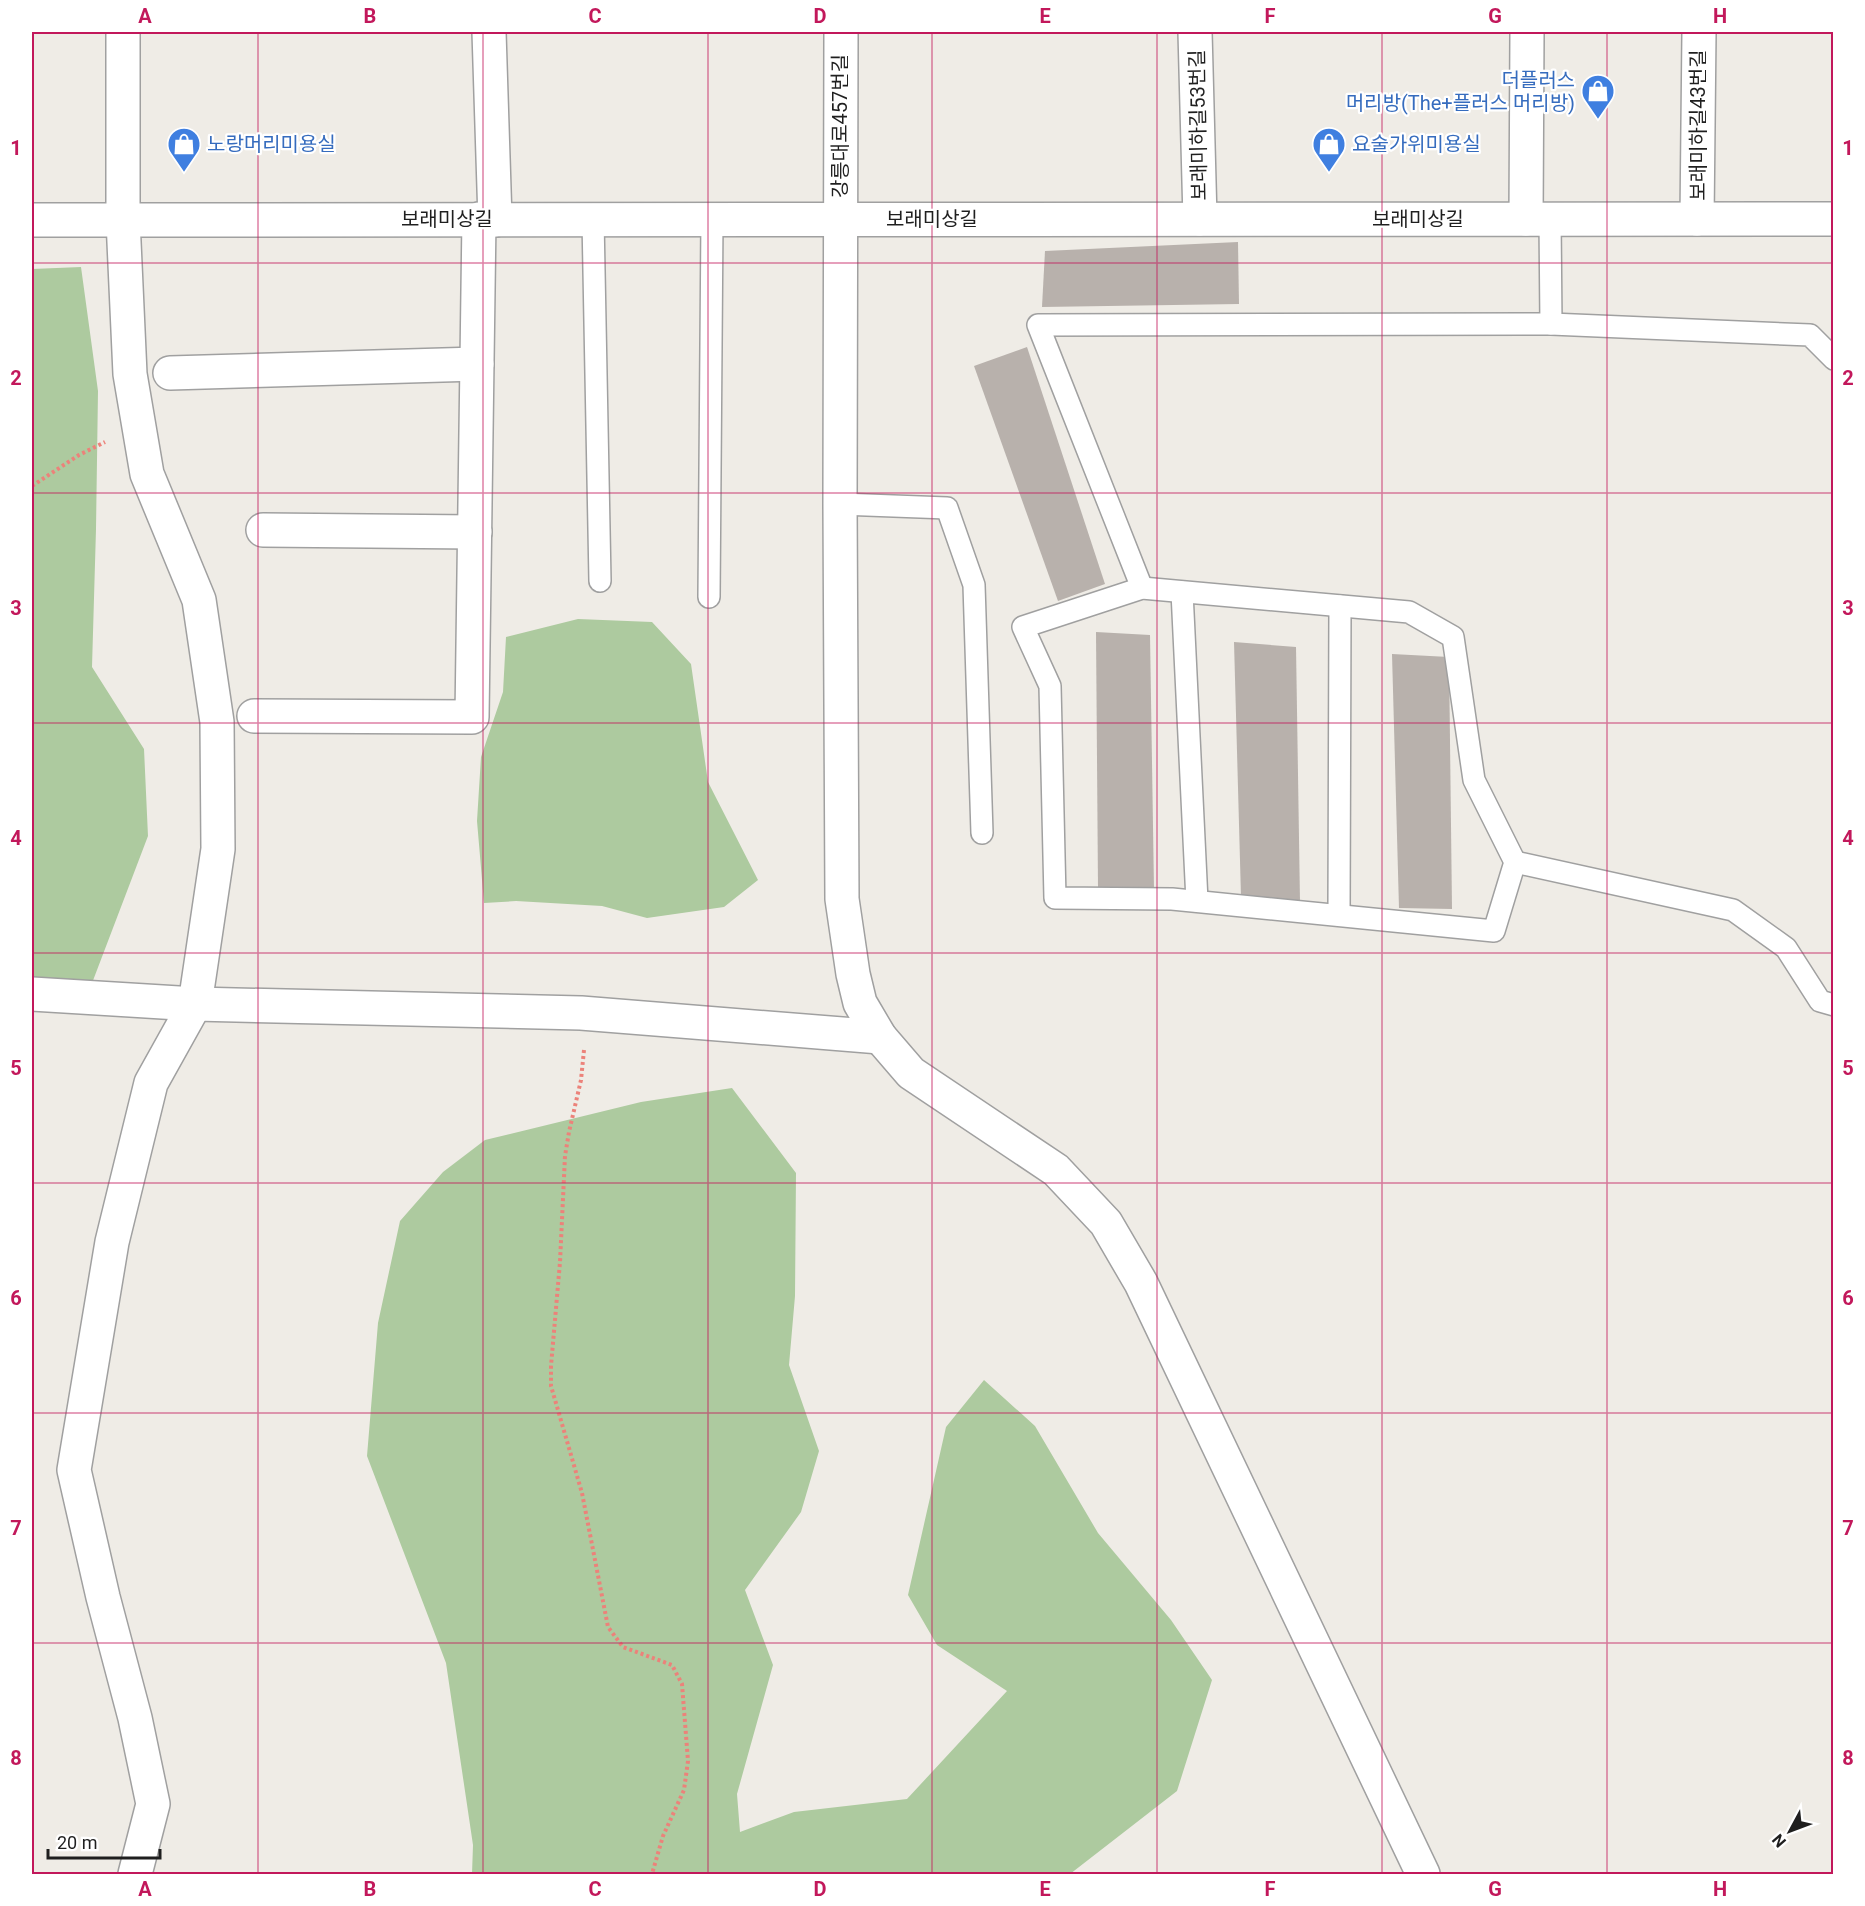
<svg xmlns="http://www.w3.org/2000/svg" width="1865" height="1906" font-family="Roboto,'Noto Sans KR',sans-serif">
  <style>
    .forest { fill: #adca9f }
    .building { fill: #b8b1ac }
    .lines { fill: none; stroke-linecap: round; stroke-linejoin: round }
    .service-casing { stroke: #a0a0a0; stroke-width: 24 }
    .minor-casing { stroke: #a0a0a0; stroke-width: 36 }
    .path { stroke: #ec827a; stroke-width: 4; stroke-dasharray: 3 3; stroke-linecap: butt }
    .service { stroke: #fff; stroke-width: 21 }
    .minor { stroke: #fff; stroke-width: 33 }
    .grid { fill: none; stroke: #c2185b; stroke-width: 1.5; stroke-opacity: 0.55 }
    .labels { text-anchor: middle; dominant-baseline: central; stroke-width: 4.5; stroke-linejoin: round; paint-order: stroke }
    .shop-label { font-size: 20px; fill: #366cbe; stroke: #fff; text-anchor: start }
    .street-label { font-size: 20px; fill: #1f1f1f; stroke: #fff }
    .neatline { fill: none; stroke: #c2185b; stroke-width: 2 }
    .grid-label { font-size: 20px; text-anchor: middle; font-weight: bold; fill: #c2185b }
  </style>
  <rect width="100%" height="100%" fill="#efece6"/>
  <!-- forest -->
  <g class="forest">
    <polygon points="81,267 98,391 96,529 92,667 144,749 148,836 89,991 32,990 32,269"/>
    <polygon points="578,619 652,622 691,664 708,782 758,880 724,907 647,918 602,906 516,901 484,903 477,821 481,757 503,692 506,637"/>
    <polygon points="732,1088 796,1173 795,1296 789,1365 819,1451 801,1512 745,1590 773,1665 737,1794 740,1832 794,1812 907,1799 1007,1691 937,1645 908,1595 946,1427 984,1380 1035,1426 1098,1533 1171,1620 1212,1680 1177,1791 1070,1874 472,1874 473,1845 446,1663 367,1456 378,1323 400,1221 443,1172 485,1140 641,1102"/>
  </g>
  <!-- building -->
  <g class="building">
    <polygon points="1238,242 1239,304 1042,307 1045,251"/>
    <polygon points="1027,347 1105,584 1058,601 974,366"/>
    <polygon points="1096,632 1150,635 1154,891 1098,887"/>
    <polygon points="1234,642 1296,647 1300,903 1241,897"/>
    <polygon points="1392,654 1449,657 1452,909 1399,908"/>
  </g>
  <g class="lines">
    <!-- service casing -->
    <g class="service-casing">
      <g id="service">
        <polyline points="593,219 600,581"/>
        <polyline points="1550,219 1551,324 1810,335 1834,359"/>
        <polyline points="840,504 947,508 974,585 982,833"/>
        <polygon points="1142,588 1409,612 1453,637 1474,780 1515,862 1494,931 1172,899 1055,898 1050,686 1023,627"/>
        <polyline points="1142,588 1038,325 1551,324"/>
        <polyline points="1182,592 1197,901"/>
        <polyline points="709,597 712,220"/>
        <polyline points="1515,862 1733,910 1786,948 1820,1001 1834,1005"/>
        <polyline points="1339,915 1340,606"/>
      </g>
    </g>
    <!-- minor casing -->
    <g class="minor-casing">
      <g id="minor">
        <polyline points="123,32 123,220 130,374 147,474 199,600 217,722 218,849 195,1004 151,1083 112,1242 74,1470 103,1597 135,1718 153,1804 135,1874"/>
        <polyline points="489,32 495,220"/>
        <polyline points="841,32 840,504 842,899 853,974 860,1003 880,1037 911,1073 1056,1170 1106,1223 1141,1283 1423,1874"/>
        <polyline points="1195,32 1200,219"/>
        <polyline points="1526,219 1527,32"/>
        <polyline points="1697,219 1699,32"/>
        <polyline points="32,220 1834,219"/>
        <polyline points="170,373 477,364"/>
        <polyline points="263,530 475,532"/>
        <polyline points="254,716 472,717 479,219"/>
        <polyline points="32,994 195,1004 581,1013 880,1037"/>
      </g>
    </g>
    <!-- path -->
    <g class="path">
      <polyline points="32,486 79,455 105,442"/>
      <polyline points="584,1050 581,1080 569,1132 565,1156 560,1262 551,1366 551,1386 582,1493 608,1627 623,1647 672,1665 682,1684 688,1761 684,1790 663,1836 652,1874"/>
    </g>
    <!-- service -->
    <use href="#service" class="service"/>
    <!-- minor -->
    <use href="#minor" class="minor"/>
  </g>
  <!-- grid -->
  <path class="grid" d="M258 32V1874M483 32V1874M708 32V1874M932 32V1874M1157 32V1874M1382 32V1874M1607 32V1874M32 263H1834M32 493H1834M32 723H1834M32 953H1834M32 1183H1834M32 1413H1834M32 1643H1834"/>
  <!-- icons -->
  <defs>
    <g id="shop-pin" transform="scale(1.725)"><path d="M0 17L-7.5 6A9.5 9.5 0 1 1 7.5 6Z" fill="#3f7fe0" stroke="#fff"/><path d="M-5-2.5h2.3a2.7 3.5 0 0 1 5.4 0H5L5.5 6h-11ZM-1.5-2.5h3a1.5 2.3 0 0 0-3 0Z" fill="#fff"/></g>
  </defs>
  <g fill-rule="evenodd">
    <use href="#shop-pin" x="1598" y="91"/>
    <use href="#shop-pin" x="184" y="144"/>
    <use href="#shop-pin" x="1329" y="144"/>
  </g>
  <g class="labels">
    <!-- shop labels -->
    <g class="shop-label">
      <text x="1575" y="80" text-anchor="end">더플러스<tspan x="1575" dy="23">머리방(The+플러스 머리방)</tspan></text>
      <text x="207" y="144">노랑머리미용실</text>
      <text x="1352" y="144">요술가위미용실</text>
    </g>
    <!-- street labels -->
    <g class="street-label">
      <text transform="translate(1198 125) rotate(-91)">보래미하길53번길</text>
      <text transform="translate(1698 125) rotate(-90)">보래미하길43번길</text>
      <text transform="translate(840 126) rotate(-90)">강릉대로457번길</text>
      <text x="447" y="219">보래미상길</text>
      <text x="932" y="219">보래미상길</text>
      <text x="1418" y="219">보래미상길</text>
    </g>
  </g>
  <!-- border -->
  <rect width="1865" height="1906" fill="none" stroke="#ffffff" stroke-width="66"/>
  <!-- north arrow -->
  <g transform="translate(1790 1831) rotate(229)" stroke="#ffffff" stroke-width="4.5" paint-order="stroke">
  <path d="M0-4.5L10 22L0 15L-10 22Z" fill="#1f1f1f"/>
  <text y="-9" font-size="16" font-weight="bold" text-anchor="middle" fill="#1f1f1f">N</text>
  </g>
  <!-- scale -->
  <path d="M48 1849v9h112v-9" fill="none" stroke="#1f1f1f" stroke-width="3"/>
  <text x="57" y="1849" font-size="18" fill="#1f1f1f" stroke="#ffffff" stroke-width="4.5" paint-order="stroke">20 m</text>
  <rect x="33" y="33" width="1799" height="1840" class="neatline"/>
  <g class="grid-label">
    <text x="145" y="23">A</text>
    <text x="370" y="23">B</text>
    <text x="595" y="23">C</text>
    <text x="820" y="23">D</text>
    <text x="1045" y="23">E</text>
    <text x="1270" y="23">F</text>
    <text x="1495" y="23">G</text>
    <text x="1720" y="23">H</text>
    <text x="16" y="155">1</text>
    <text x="1848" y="155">1</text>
    <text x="16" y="385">2</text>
    <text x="1848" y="385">2</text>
    <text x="16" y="615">3</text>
    <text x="1848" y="615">3</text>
    <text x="16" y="845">4</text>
    <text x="1848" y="845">4</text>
    <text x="16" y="1075">5</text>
    <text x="1848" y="1075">5</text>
    <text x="16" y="1305">6</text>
    <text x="1848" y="1305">6</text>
    <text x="16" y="1535">7</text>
    <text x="1848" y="1535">7</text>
    <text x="16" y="1765">8</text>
    <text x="1848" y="1765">8</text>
    <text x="145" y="1896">A</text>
    <text x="370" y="1896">B</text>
    <text x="595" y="1896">C</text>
    <text x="820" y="1896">D</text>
    <text x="1045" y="1896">E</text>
    <text x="1270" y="1896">F</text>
    <text x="1495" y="1896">G</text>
    <text x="1720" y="1896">H</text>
  </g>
</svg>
